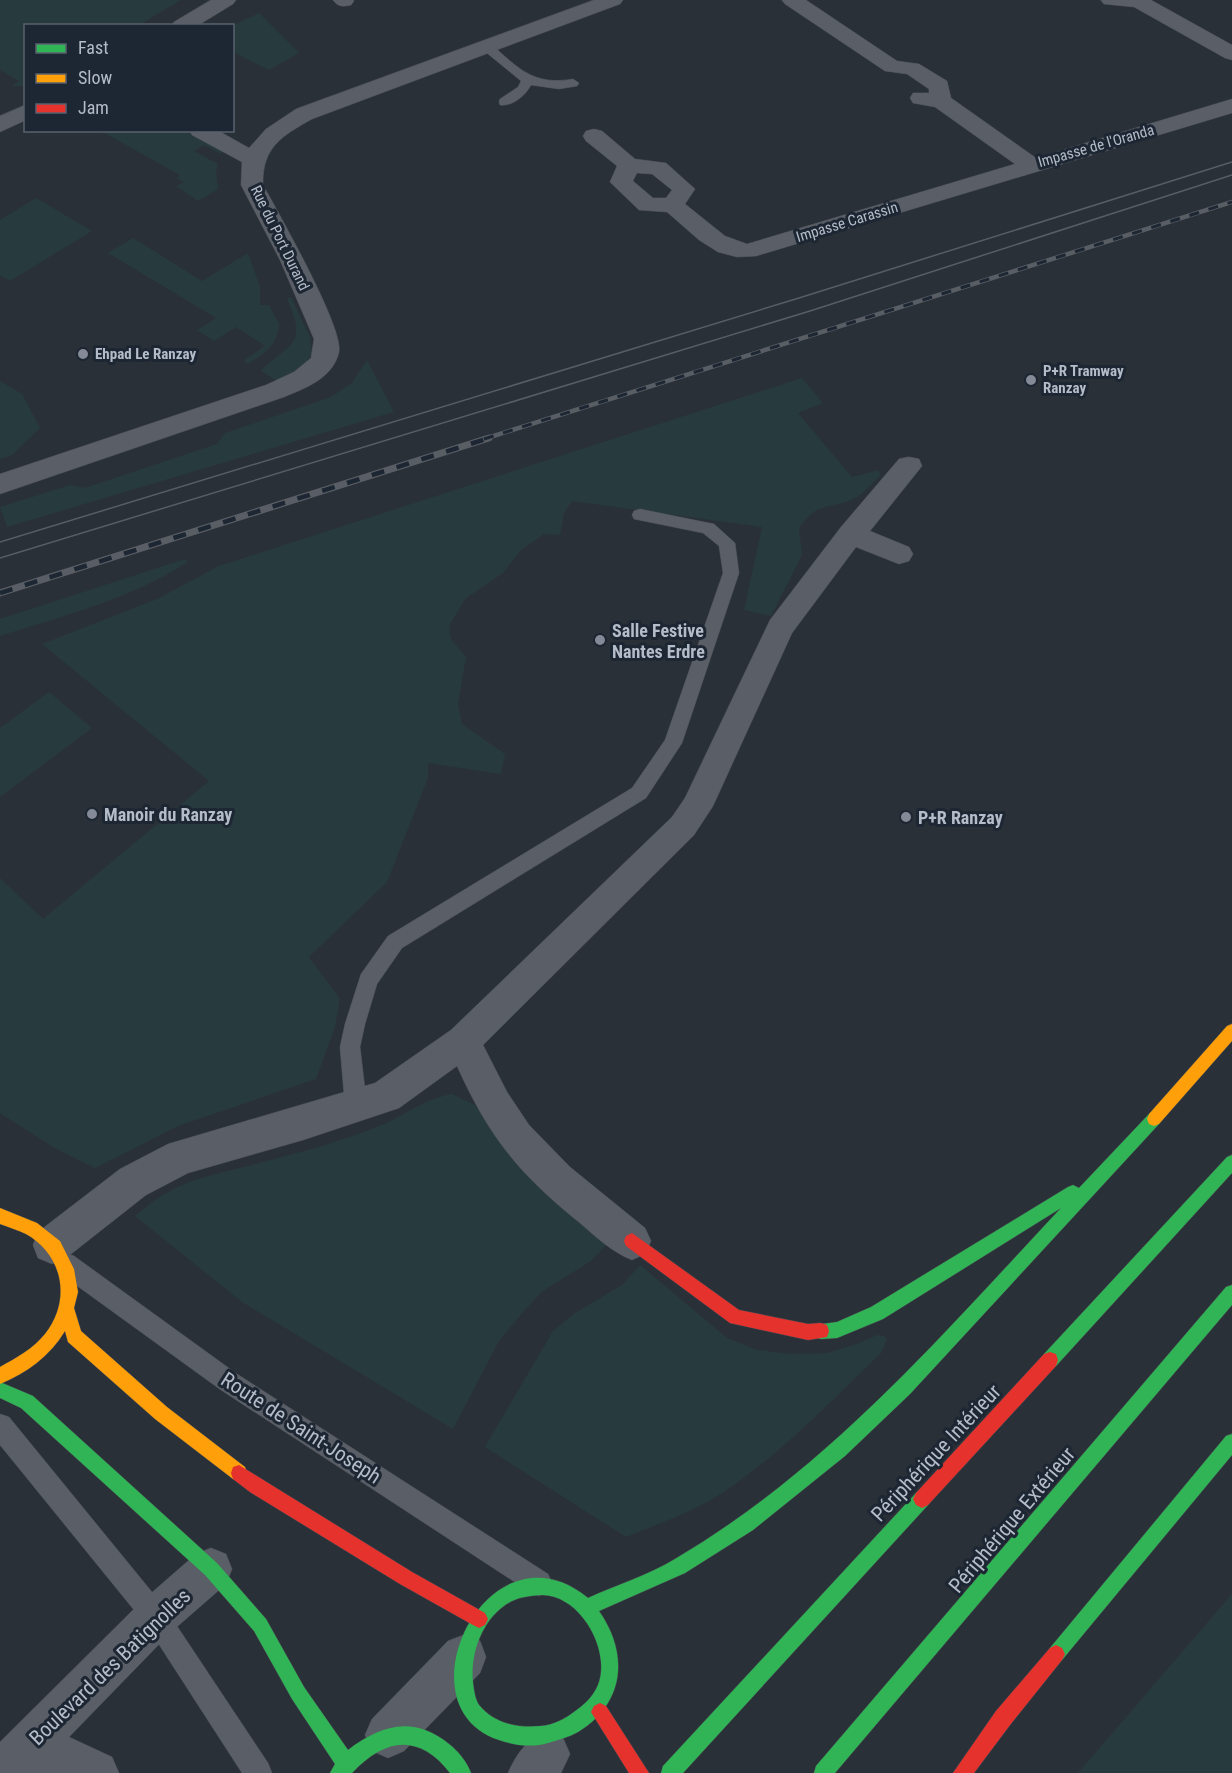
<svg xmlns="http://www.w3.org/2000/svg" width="1232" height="1773" font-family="'Roboto Condensed',sans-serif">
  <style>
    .green { fill: #273a3e }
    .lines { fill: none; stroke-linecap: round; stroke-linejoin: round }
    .lane-casing { stroke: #484c53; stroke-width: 1 }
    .street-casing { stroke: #484c53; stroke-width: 1 }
    .fast-casing { stroke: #484c53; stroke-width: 1 }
    .slow-casing { stroke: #484c53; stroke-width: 1 }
    .jam-casing { stroke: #484c53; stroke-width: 1 }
    .lane { fill: #5a5e66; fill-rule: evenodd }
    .street { fill: #5a5e66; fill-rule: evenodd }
    .fast { fill: #30b455; fill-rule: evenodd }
    .slow { fill: #ff9f0a; fill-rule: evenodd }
    .jam { fill: #e5322d; fill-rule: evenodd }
    .tram { stroke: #595d64; stroke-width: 1.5 }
    .rail-far1-casing { stroke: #595d64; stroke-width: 4.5 }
    .rail-casing { stroke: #595d64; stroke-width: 7 }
    .rail-far1 { stroke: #1d2633; stroke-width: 3; stroke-dasharray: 10; stroke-linecap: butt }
    .rail { stroke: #1d2633; stroke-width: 4.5; stroke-dasharray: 13; stroke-linecap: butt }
    .poi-dot { fill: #848b96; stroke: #1d2633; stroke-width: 2 }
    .labels { text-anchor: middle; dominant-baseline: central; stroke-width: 6; stroke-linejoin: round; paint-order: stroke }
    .far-street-label { font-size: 15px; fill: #b4bcc9; stroke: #1d2633 }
    .far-poi-label { font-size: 15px; font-weight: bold; fill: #b4bcc9; stroke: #1d2633; text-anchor: start }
    .poi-label { font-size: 18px; font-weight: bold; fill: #b4bcc9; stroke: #1d2633; text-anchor: start }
    .near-street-label { font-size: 21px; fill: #b4bcc9; stroke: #1d2633 }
  </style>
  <rect width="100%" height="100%" fill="#2a3038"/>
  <!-- green -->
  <g class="green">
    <polygon points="0,0 181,0 139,25 26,26 25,86 12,86 19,81 0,70"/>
    <polygon points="259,13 299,53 269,70 233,52 232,26"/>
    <polygon points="99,130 185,131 222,149 221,154 204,145 194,151 218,164 216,171 218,189 198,201 176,186 184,182 177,178 180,175 101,131 96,132"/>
    <polygon points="36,198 92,231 10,281 0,275 0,220"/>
    <path d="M133 238 202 281 248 253 260 287V305H269L279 324C278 345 265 353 248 364L244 360 265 346 236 327 214 341 197 330 216 318 108 253Z"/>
    <path d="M291 297 310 337 312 354 301 369 277 381 261 371C289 342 309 347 287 299Z"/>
    <polygon points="367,360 394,412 7,527 0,507 70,485 85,488 217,444 225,433 331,397 352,383"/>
    <path d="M802 378 823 403 798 413 852 477 879 470 880 476C871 484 862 496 851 500 825 510 819 501 799 528L802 555 771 616 744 610 762 527 572 501 564 513 560 535 544 534 521 550 503 573 465 599 449 626 451 639 466 657 458 704 462 724 505 754 501 774 428 763V778L387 882 309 957 340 999 335 1027 316 1079 178 1126 95 1168 53 1147 0 1113V878L43 919 209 781 42 644 157 599 219 566Z"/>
    <polygon points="0,381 22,394 40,428 12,455 0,459"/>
    <path d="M185 559 188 562C132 598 64 616 0 636V619Z"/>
    <polygon points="49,692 92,728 0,797 0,728"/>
    <path d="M452 1094 475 1105 512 1155 611 1240 591 1261 543 1291 523 1312 499 1341 453 1429 242 1302 135 1216C181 1177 205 1178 259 1163 298 1153 339 1142 377 1127 403 1117 425 1098 452 1094Z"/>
    <path d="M640 1265 727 1338 757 1350 791 1354 827 1353 859 1343 877 1335 884 1336 887 1340 881 1353C830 1402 781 1454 722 1493 693 1512 658 1524 626 1537L485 1447 553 1331 575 1313 622 1285Z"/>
    <polygon points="1232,1594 1232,1773 1078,1773"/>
  </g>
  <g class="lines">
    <!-- lane casing -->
    <g class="lane-casing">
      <g id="lane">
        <path d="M486 42 490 43C518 68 533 86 573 79L579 83 577 86 559 89 531 85C526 95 512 107 500 105L499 102 500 99 518 87 521 81 482 49 480 46Z"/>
        <polygon points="640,509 714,524 735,543 739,573 682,743 646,798 402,948 377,984 365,1024 360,1047 367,1106 364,1113 356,1116 348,1113 345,1106 340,1047 345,1024 361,974 388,936 632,788 665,740 723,573 719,546 703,533 634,519 632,515 634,511"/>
        <polygon points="66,1253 74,1256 237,1374 548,1574 552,1583 548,1592 539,1596 530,1592 221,1390 58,1272 55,1264 58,1256"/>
        <polygon points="0,1414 9,1417 165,1608 268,1763 272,1773 242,1773 147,1626 0,1445"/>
      </g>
    </g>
    <!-- street casing -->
    <g class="street-casing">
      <g id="street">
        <polygon points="211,0 236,0 233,4 197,26 171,26 174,22"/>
        <path d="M333 0H353L354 1 351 5C343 7 338 7 333 0Z"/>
        <path d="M594 0H623L620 4 312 119C282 136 262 147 263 185 278 212 344 328 339 352 333 378 306 388 284 397L0 494V474L266 385 294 372 311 358 314 339 280 260 241 185 242 162 192 135 189 130H217L249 148 266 129 296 109Z"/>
        <path d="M782 0H806L897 61 919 64 947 81 951 98 1036 158 1232 99V113L756 256 737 257 718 252 699 240 667 212 639 210 610 182 617 166 586 141 583 136 586 131 594 129 602 131 635 159 666 163 695 189 685 204 725 236 747 244 1015 164 935 107 913 103 910 98 913 93H929V89L907 74 885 71 785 4ZM637 173 652 174 672 190 666 198H653L633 181Z"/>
        <polygon points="1101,0 1151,0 1232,45 1232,60 1225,58 1134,7 1104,4"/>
        <polygon points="23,106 26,107 26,120 0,132 0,116"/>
        <path d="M909 457 919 459 922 466 870 531 909 547 913 554 909 561 899 564 856 547 792 633 713 806 694 835 483 1045 507 1092 529 1125 570 1167 645 1228 651 1241 645 1254 632 1260C612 1252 596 1237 580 1223 519 1174 489 1137 457 1066L399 1108 303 1140 188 1173 146 1195 66 1258 52 1264 38 1258 33 1245 38 1232 120 1169 168 1144 375 1083 451 1030 672 817 685 798 770 620 841 527 899 459Z"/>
        <polygon points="211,1548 226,1554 232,1569 226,1584 171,1632 69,1737 112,1757 119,1773 0,1773 0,1742 141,1602 196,1554"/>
        <polygon points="464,1635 480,1641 486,1657 480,1673 404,1751 388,1758 372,1751 365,1735 372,1719 448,1641"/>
        <path d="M547 1731 563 1738 570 1754 561 1773H508C517 1753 526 1740 547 1731Z"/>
      </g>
    </g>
    <!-- fast casing -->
    <g class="fast-casing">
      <g id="fast">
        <path d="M1154 1112 1159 1114 1161 1119 1159 1124 910 1394 845 1456 753 1530 685 1573 599 1611C629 1654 625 1703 578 1732 569 1737 558 1740 548 1743 532 1748 514 1745 499 1740 396 1706 489 1516 588 1598 616 1585 649 1575 675 1559 829 1468 940 1337 1061 1208L883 1319 837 1338 821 1339 815 1337 813 1331 815 1325 837 1322 871 1307 1068 1187 1073 1185 1079 1188 1149 1114ZM539 1595C579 1592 612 1650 598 1685 593 1697 584 1705 574 1712 565 1719 553 1725 541 1726 517 1728 495 1724 479 1705 475 1699 474 1690 473 1683 470 1652 483 1616 512 1601 520 1597 530 1596 539 1595Z"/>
        <polygon points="1232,1155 1232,1173 1056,1366 1050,1368 1044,1366 1042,1360 1044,1354 1227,1157"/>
        <polygon points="1232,1285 1232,1305 835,1773 814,1773 816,1766 1226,1287"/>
        <path d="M0 1382 33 1396 217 1563 266 1619 304 1687 348 1750C381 1725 413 1715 449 1744 458 1751 467 1762 471 1773H450C419 1733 385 1738 352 1773H330L335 1764 292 1699 254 1631 205 1575 21 1408 0 1398Z"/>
        <polygon points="1232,1434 1232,1455 1062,1660 1056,1663 1050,1660 1047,1654 1050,1648 1226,1436"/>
        <polygon points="922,1490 928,1493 931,1499 928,1505 683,1773 661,1773 663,1766 916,1493"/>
      </g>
    </g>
    <!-- slow casing -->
    <g class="slow-casing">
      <g id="slow">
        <polygon points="1232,1024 1232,1041 1159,1124 1154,1126 1149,1124 1147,1119 1149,1114 1227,1026"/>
        <path d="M0 1208 37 1223 60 1241 74 1269 78 1292 74 1308 81 1331 167 1407 245 1467 247 1473 245 1479 239 1481 233 1479 155 1419 68 1342 65 1331C50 1356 27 1373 0 1384V1367C16 1358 33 1349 45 1334 72 1300 63 1255 26 1234 18 1230 8 1227 0 1224Z"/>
      </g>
    </g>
    <!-- jam casing -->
    <g class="jam-casing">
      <g id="jam">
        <polygon points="632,1233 739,1310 808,1324 821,1323 827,1325 829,1331 827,1337 808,1340 730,1323 626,1246 624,1241 626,1236"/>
        <polygon points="1050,1352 1056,1354 1058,1360 1056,1366 928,1505 922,1508 916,1505 913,1499 916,1493 1044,1354"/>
        <polygon points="239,1465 412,1572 485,1613 488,1619 485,1625 479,1628 473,1625 400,1584 250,1492 233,1479 231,1473 233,1467"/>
        <polygon points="1056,1645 1062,1648 1065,1654 1062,1660 1010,1725 974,1773 953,1773 996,1711 1050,1648"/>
        <polygon points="600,1703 606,1706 649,1773 629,1773 591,1712 594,1706"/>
      </g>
    </g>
    <!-- lane -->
    <use href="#lane" class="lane"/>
    <!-- street -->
    <use href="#street" class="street"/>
    <!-- fast -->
    <use href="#fast" class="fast"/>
    <!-- slow -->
    <use href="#slow" class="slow"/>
    <!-- jam -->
    <use href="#jam" class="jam"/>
    <!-- tram -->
    <g class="tram">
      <polyline points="0,542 799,298 1232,162"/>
      <polyline points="0,558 810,311 1232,175"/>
    </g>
    <!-- rail-far1 casing -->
    <g class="rail-far1-casing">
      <polyline id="rail-far1" points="484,439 1232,202"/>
    </g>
    <!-- rail casing -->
    <g class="rail-casing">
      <polyline id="rail" points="0,593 489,438"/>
    </g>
    <!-- rail-far1 -->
    <use href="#rail-far1" class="rail-far1"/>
    <!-- rail -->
    <use href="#rail" class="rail"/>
  </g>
  <!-- markers -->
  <g class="poi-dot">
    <circle cx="83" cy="354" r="6"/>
    <circle cx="1031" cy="380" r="6"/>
    <circle cx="600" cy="640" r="6"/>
    <circle cx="92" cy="814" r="6"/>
    <circle cx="906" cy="817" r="6"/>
  </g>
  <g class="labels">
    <!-- far-street labels -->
    <g class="far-street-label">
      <text transform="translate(1096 146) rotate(-16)">Impasse de l'Oranda</text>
      <text transform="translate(847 222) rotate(-17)">Impasse Carassin</text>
      <text transform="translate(280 238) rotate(64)">Rue du Port Durand</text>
    </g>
    <!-- far-poi labels -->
    <g class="far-poi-label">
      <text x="95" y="354">Ehpad Le Ranzay</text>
      <text x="1043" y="371">P+R Tramway<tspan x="1043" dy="17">Ranzay</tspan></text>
    </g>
    <!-- poi labels -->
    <g class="poi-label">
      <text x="612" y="630">Salle Festive<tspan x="612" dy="21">Nantes Erdre</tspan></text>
      <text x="104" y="814">Manoir du Ranzay</text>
      <text x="918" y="817">P+R Ranzay</text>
    </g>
    <!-- near-street labels -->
    <g class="near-street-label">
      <text transform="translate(301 1428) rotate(33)">Route de Saint-Joseph</text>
      <text transform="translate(936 1453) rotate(-47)">Périphérique Intérieur</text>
      <text transform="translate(1012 1520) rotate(-50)">Périphérique Extérieur</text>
      <text transform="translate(110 1667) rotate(-44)">Boulevard des Batignolles</text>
    </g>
  </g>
  <!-- legend -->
  <rect x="24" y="24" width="210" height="108" fill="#1d2633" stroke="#59626f" stroke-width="1.5"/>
  <rect x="36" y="44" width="30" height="9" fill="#30b455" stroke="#59626f" stroke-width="1.5"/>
  <text x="78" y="54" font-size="18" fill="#b4bcc9">Fast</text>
  <rect x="36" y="74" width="30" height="9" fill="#ff9f0a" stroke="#59626f" stroke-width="1.5"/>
  <text x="78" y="84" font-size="18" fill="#b4bcc9">Slow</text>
  <rect x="36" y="104" width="30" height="9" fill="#e5322d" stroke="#59626f" stroke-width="1.5"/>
  <text x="78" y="114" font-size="18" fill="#b4bcc9">Jam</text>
</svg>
